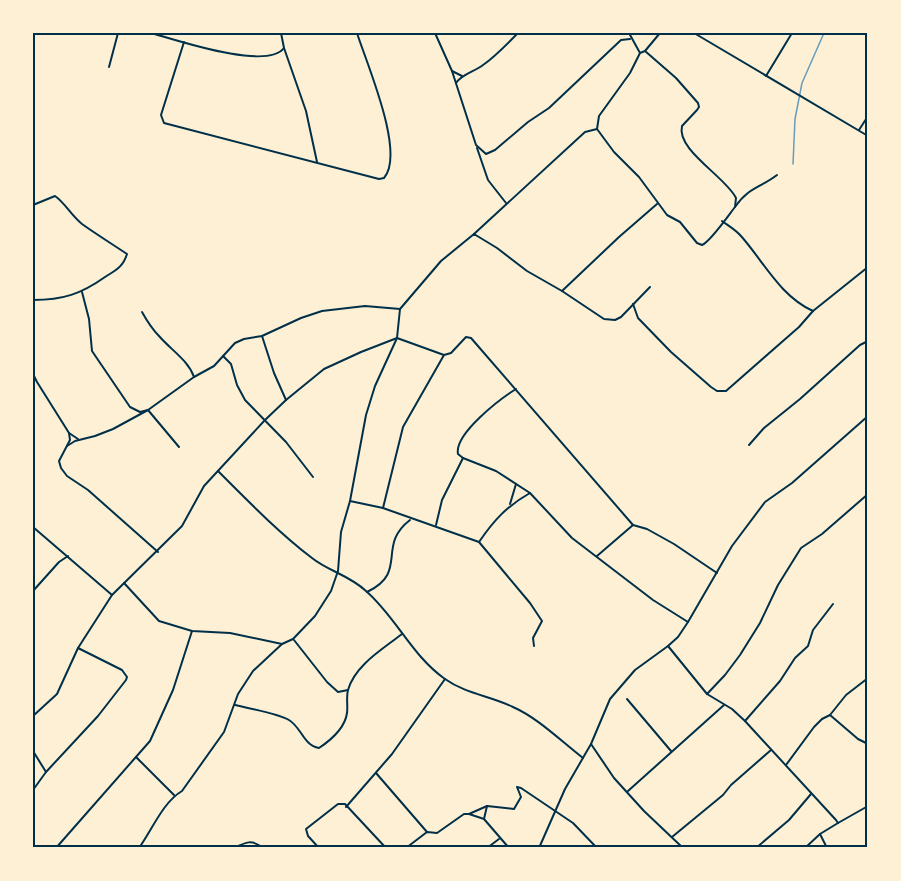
<svg xmlns="http://www.w3.org/2000/svg" width="901" height="881" font-family="'Space Grotesk',sans-serif">
  <style>
    .lines { fill: none; stroke-linecap: round; stroke-linejoin: round }
    .stream { stroke: #669bbc; stroke-width: 1.5 }
    .minor { stroke: #003049; stroke-width: 2 }
    .neatline { fill: none; stroke: #003049; stroke-width: 2 }
  </style>
  <rect width="100%" height="100%" fill="#fdf0d5"/>
  <g class="lines">
    <!-- stream -->
    <polyline class="stream" points="793,164 795,119 802,83 824,33"/>
    <!-- minor -->
    <g class="minor">
      <path d="M151 33C176 40 267 71 284 48"/>
      <polyline points="281,33 284,48 306,111 317,162"/>
      <polyline points="435,33 452,71 476,145 486,154 495,150 528,122 549,108 621,40 630,39"/>
      <path d="M629 33 640 53 645 51 676 78 698 103 699 107 697 110 682 126C676 150 726 177 736 198L735 207C728 216 710 242 702 245L697 243 680 222 667 215 639 177 614 152 597 129 599 116 630 73 640 53"/>
      <polyline points="694,33 868,136"/>
      <path d="M184 42 161 115 164 123 379 179 384 178C406 153 366 62 357 33"/>
      <polyline points="645,51 660,33"/>
      <polyline points="109,67 118,33"/>
      <polyline points="452,71 462,76"/>
      <polyline points="766,76 792,33"/>
      <path d="M456 83C462 74 474 72 483 65 496 56 507 44 518 33"/>
      <polyline points="859,130 868,116"/>
      <polyline points="477,148 488,180 506,203"/>
      <path d="M33 205 55 196C65 203 71 215 82 224 96 234 112 244 127 254 123 267 116 270 105 277 81 294 63 300 33 300"/>
      <path d="M735 207C749 187 760 188 777 175"/>
      <path d="M722 221C729 226 736 230 741 236 764 262 780 296 813 311"/>
      <polyline points="474,234 585,132 597,129"/>
      <polyline points="562,291 619,237 657,204"/>
      <polyline points="82,292 89,319 92,351 130,407 140,412 148,410 179,447"/>
      <polyline points="633,304 638,318 671,352 711,387 717,391 726,391 799,327 813,311 868,267"/>
      <path d="M142 312C147 321 152 329 159 336 171 350 188 360 194 377"/>
      <polyline points="262,336 274,373 286,400"/>
      <polyline points="223,356 231,364 237,385 245,400 286,442 313,477"/>
      <polyline points="33,374 37,382 69,433 78,439"/>
      <path d="M516 389C500 399 454 434 458 454L463 458 496 471 530 493 572 538 653 600 688 622"/>
      <polyline points="69,433 70,440 59,461 61,468 67,476 88,490 158,552"/>
      <polyline points="749,445 764,428 800,399 860,345 868,341"/>
      <polyline points="67,446 75,441 95,436 113,429 148,410 194,377 214,366 235,343 244,339 262,336 301,318 322,311 365,306 400,309"/>
      <path d="M218 471C248 501 278 532 312 558 328 571 349 575 366 591 396 617 412 656 445 679 466 694 491 696 513 707 538 718 561 741 583 758"/>
      <polyline points="350,501 383,508 479,542 530,603 542,621 533,638 534,646"/>
      <polyline points="510,504 516,484"/>
      <polyline points="383,508 403,427 444,355 451,353 466,337 471,338 633,525 647,529 674,544 717,573"/>
      <polyline points="436,525 442,500 463,458"/>
      <polyline points="33,527 112,595"/>
      <path d="M479 542C494 520 507 506 530 493"/>
      <polyline points="597,556 633,525"/>
      <polyline points="124,583 159,621 192,631 230,633 282,644"/>
      <polyline points="33,591 59,562 68,556"/>
      <path d="M367 592C409 572 376 546 410 520"/>
      <polyline points="294,640 327,682 338,692 348,690"/>
      <polyline points="668,646 707,694 732,709 745,721 836,820 838,823 820,834 827,848"/>
      <polyline points="707,694 725,675 740,655 760,623 778,585 801,548 822,534 868,494"/>
      <polyline points="627,699 671,751"/>
      <path d="M235 705C248 708 280 714 289 720 302 728 303 745 319 748 331 740 345 728 347 713 348 706 346 697 348 690 355 665 383 649 402 634"/>
      <polyline points="830,715 858,739 868,744"/>
      <polyline points="33,716 57,694 78,648 112,595 182,526 204,486 265,420 286,400 324,369 361,352 397,338 444,355"/>
      <polyline points="745,721 780,681 795,658 808,646 813,630 833,604"/>
      <polyline points="591,744 614,778 644,811 683,848"/>
      <polyline points="33,751 46,772"/>
      <polyline points="136,757 174,795"/>
      <polyline points="786,765 814,727 822,719 830,715 846,695 868,678"/>
      <polyline points="376,773 427,832"/>
      <polyline points="33,790 46,772 98,716 126,680 127,677 122,670 78,648"/>
      <polyline points="628,791 724,705"/>
      <polyline points="487,806 484,819 509,848"/>
      <polyline points="346,807 392,754 445,679"/>
      <polyline points="469,814 487,806 514,809 521,797 517,787 521,788 573,823 597,848"/>
      <polyline points="838,823 868,806"/>
      <polyline points="672,837 723,795 731,785 771,750"/>
      <polyline points="56,848 150,741 173,690 192,631"/>
      <path d="M139 848C152 830 163 802 182 791L224 732 238 694 253 671 282 644 293 639 315 616 331 591 338 571 341 532 350 501 366 415 375 386 397 338 400 309 441 261 474 234 497 248 527 271 562 291 604 319 615 320 621 317 650 287"/>
      <path d="M234 848C246 842 252 839 263 848"/>
      <polyline points="319,848 308,836 306,829 338,804 345,804 386,848"/>
      <polyline points="406,848 427,832 437,833 464,814 469,814 484,819"/>
      <polyline points="487,848 499,839"/>
      <polyline points="539,848 565,789 591,744 610,699 635,670 668,646 678,637 688,622 732,546 765,502 792,483 868,416"/>
      <polyline points="756,848 789,820 811,794"/>
      <polyline points="805,848 820,834"/>
    </g>
  </g>
  <!-- border -->
  <rect width="901" height="881" fill="none" stroke="#fdf0d5" stroke-width="69"/>
  <rect x="34" y="34" width="832" height="812" class="neatline"/>
</svg>
